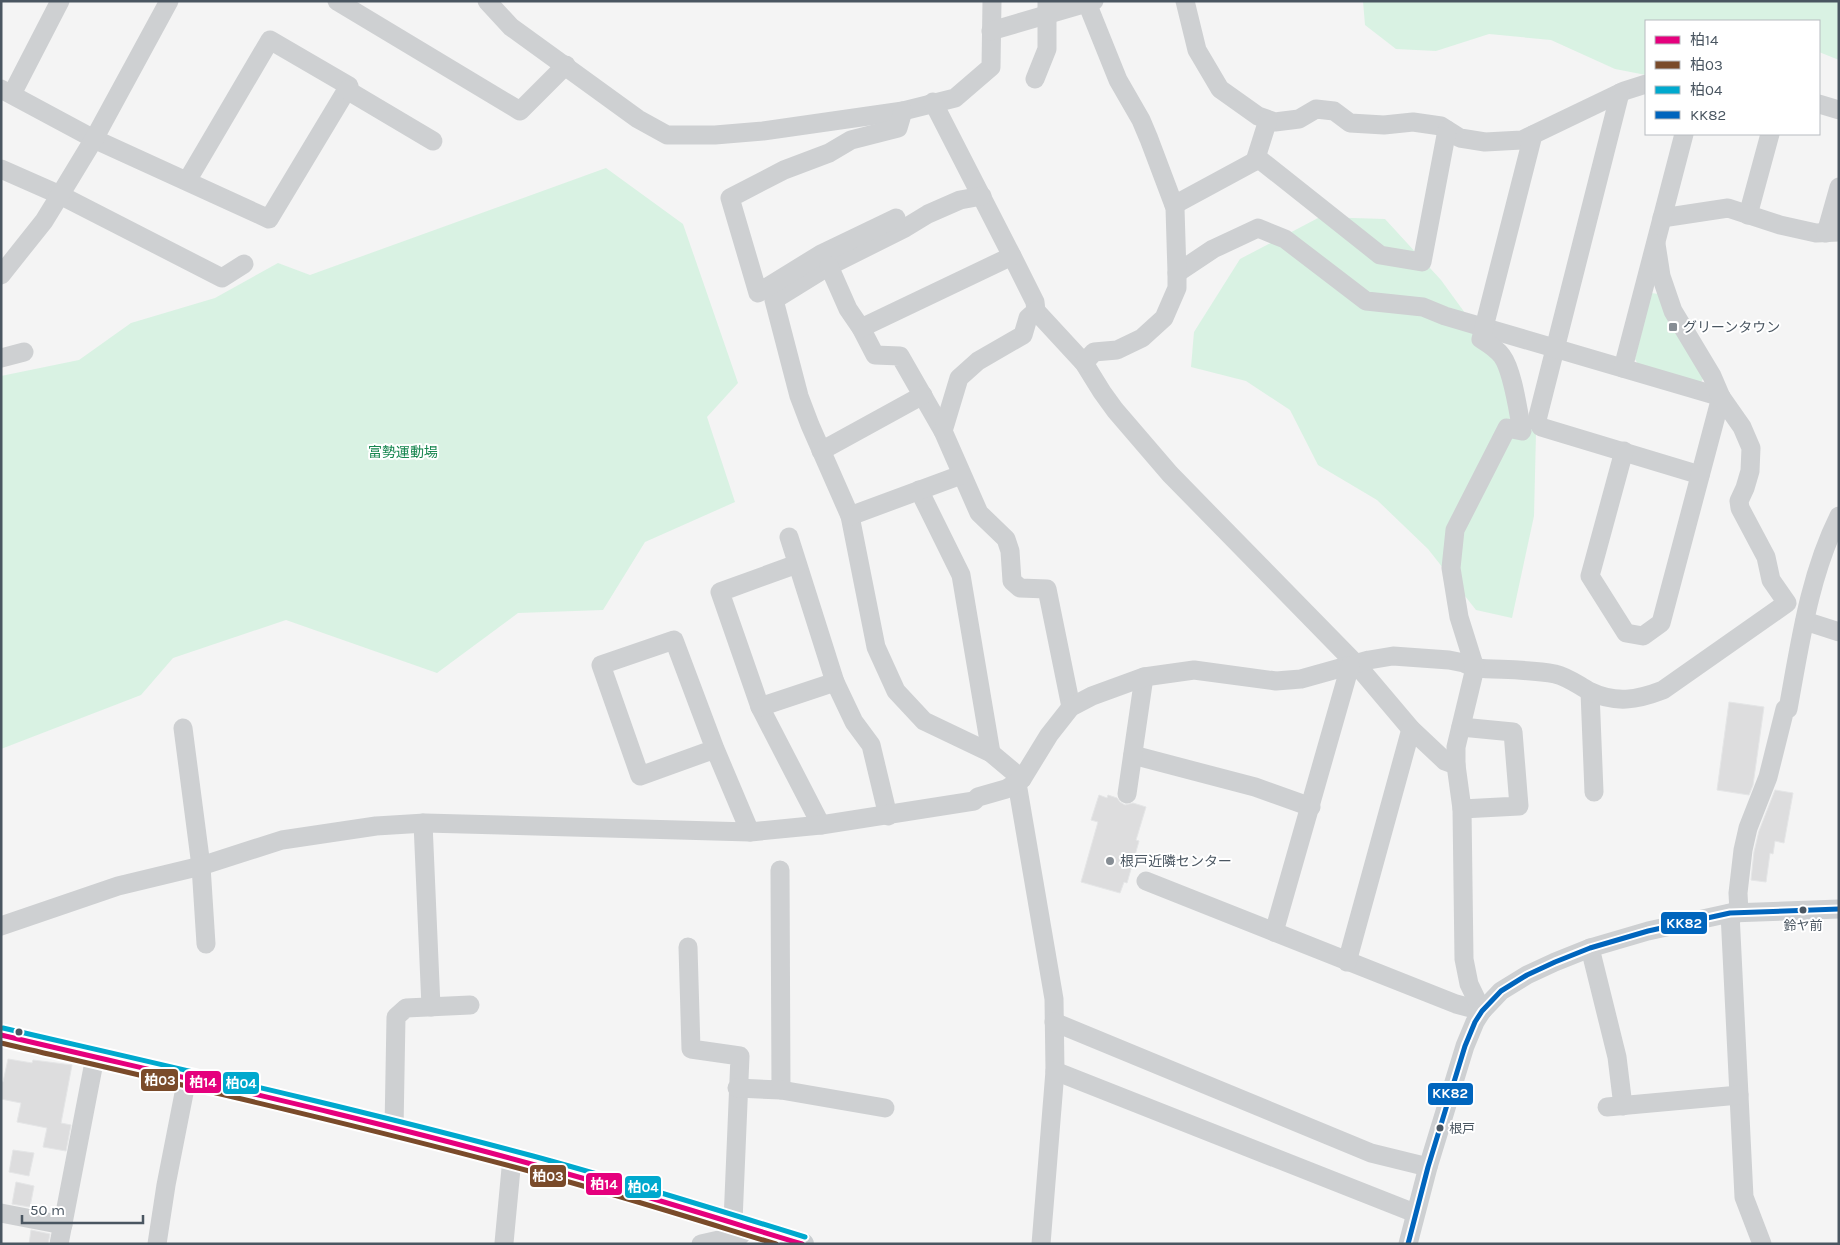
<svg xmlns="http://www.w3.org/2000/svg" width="1840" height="1245" font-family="Karla,'Noto Sans JP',sans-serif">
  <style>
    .green { fill: #d9f2e3 }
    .building { fill: #ddddde; stroke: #e5e6e7 }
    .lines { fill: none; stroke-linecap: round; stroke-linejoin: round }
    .minor { stroke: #ced0d2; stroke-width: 19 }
    .major { stroke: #caced1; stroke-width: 22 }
    .bus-1-casing { stroke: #fff; stroke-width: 9 }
    .bus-2-casing { stroke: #fff; stroke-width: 9 }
    .bus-3-casing { stroke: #fff; stroke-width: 9 }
    .bus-4-casing { stroke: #fff; stroke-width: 9 }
    .bus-1 { stroke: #e5007d; stroke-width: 5 }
    .bus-2 { stroke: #7a4b2a; stroke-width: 5 }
    .bus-3 { stroke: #00a9ce; stroke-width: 5 }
    .bus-4 { stroke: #0065bd; stroke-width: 5 }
    .poi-dot { fill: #868d94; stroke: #fff; stroke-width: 2 }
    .bus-dot { fill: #4a5661; stroke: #fff; stroke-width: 2 }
    .labels { text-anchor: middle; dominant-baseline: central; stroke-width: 4; stroke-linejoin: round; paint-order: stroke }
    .bus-label { font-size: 13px; fill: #4a5661; stroke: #fff }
    .poi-label { font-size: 14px; fill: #4a5661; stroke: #fff; text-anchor: start }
    .park-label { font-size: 14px; fill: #17864f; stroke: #fff }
    .line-badge { stroke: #fff; stroke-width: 2 }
    .badge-label { font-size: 14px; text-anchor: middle; font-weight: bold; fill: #fff }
  </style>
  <rect width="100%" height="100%" fill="#f4f4f4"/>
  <!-- green -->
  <g class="green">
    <polygon points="1363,1 1839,1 1839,60 1819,52 1819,21 1646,21 1646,75 1615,69 1551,40 1489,34 1436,51 1396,49 1365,25"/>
    <polygon points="606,168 683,224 738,383 707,417 735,502 645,542 603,610 518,613 437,673 286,620 173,658 141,695 1,749 1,376 79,360 131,323 215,298 278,263 310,275"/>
    <polygon points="1320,217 1385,219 1441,280 1489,346 1536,433 1534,516 1512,618 1476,610 1428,549 1377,500 1318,465 1290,410 1246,381 1191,367 1194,332 1240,259"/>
    <polygon points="1651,293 1659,294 1704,377 1700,384 1639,366 1635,359"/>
  </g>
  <!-- building -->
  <g class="building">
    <polygon points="1729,702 1764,707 1753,785 1749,795 1717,790"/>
    <polygon points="1775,790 1793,793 1784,843 1775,841 1773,854 1770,853 1766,882 1751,880 1754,852 1759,831"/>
    <polygon points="1099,795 1107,798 1108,795 1117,798 1120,802 1125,805 1133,803 1146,807 1136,840 1139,841 1127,883 1124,882 1120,893 1081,882 1098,822 1091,820"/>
    <polygon points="8,1059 32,1063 33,1060 72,1065 61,1123 71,1125 66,1151 43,1147 47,1128 17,1122 21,1103 1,1099 1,1081 3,1082"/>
    <polygon points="13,1150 34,1153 29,1176 9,1172"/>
    <polygon points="16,1182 34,1186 30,1207 12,1204"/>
    <polygon points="31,1230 50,1234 48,1244 29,1244"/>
  </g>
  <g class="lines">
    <!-- minor -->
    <g class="minor">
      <polyline points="337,1 520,111 566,65"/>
      <polyline points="487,1 511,27 638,119 667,135 715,135 763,131 903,111 955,98 991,67 992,1"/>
      <polyline points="1185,1 1197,50 1220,89 1258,116 1275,122 1299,119 1316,109 1334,111 1350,123 1384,125 1413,122 1441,126 1460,138 1485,142 1522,140 1624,91 1646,84"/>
      <polyline points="991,31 1094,1"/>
      <polyline points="1035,79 1047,49 1047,1"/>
      <polyline points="1,89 94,139 269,219 349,86 270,40 187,181"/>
      <polyline points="347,90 433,141"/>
      <polyline points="1620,93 1537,420 1541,427 1700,475"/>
      <polyline points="12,94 60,1"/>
      <polyline points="933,102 1012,256 1035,302 1036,311 1084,363 1102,392 1115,410 1170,474 1356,664 1411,729 1445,761 1456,765"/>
      <polyline points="1819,104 1839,110"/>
      <polyline points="1255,161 1268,120"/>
      <polyline points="1,169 60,195 222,278 244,264"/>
      <polyline points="982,196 960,200 928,214 905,228 829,266 774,300 799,396 810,425 850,516 876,647 896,691 924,721 991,753 1022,779"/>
      <polyline points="1174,205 1259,159 1380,255 1422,262 1447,130"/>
      <polyline points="1748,215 1770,134"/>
      <polyline points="896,218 821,254 758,293 730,198 784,170 829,153 851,140 898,128 903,111"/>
      <polyline points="1662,218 1728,208 1780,225 1816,233 1839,232"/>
      <polyline points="1826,233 1839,187"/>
      <polyline points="829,266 848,309 861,328 875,355 900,356 943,431 979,513 1006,539 1010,551 1012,581 1020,588 1047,589 1071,707"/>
      <polyline points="1177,273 1213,249 1258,228 1285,239 1366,301 1423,307 1445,316 1721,397"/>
      <polyline points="1,275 44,221 60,195 94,139 169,1"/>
      <polyline points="861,328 1012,256"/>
      <polyline points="1,358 24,352"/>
      <polyline points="1084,363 1094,352 1117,350 1142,338 1164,318 1177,288 1177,273 1175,208 1149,139 1141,120 1118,80 1087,3"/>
      <polyline points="1623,368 1684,134"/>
      <polyline points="943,431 959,378 978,361 1023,335 1028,318 1036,311"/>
      <polyline points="821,451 923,395"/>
      <polyline points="1624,451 1590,576 1626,633 1643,636 1661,623 1721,397"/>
      <polyline points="919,490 961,575 991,753"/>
      <polyline points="850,516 961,475"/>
      <polyline points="789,537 835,682 854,722 871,745 888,816"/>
      <polyline points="797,564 720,592 760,707 821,825"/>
      <polyline points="1805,621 1839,632"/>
      <polyline points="1590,692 1594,792"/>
      <polyline points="760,707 835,682"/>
      <polyline points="1461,727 1513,732 1519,806 1462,809"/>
      <polyline points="183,728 201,866 206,944"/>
      <polyline points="715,749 640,776 601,665 674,640 715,749 750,832"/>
      <polyline points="1133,755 1255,787 1311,807"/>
      <polyline points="1017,783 1054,999 1055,1071 1041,1244"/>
      <polyline points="1127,794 1144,677"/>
      <polyline points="423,823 431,1007"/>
      <polyline points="1146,881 1456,1004 1482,1011"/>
      <polyline points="1730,913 1744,1197 1762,1244"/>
      <path d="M1739 913 1738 893 1743 850 1748 828 1768 777 1785 709H1788C1800 644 1809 576 1839 516"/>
      <path d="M1 926 118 886 201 866 282 840 376 826 425 823 750 832 821 825 974 801 978 797 1006 789 1022 779 1049 735 1071 707 1092 696 1144 677 1194 670 1276 681 1301 679 1369 660 1393 656 1449 660 1464 663 1475 668C1501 670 1529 669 1555 674 1568 677 1578 685 1589 691 1616 704 1637 700 1663 690L1787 603 1771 580 1766 557 1740 508 1739 501 1745 488 1750 471 1751 448 1742 427 1721 397 1712 376 1673 311 1661 276 1656 244"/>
      <polyline points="1274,932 1350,666"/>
      <polyline points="688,947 691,1049 740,1056 733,1221"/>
      <polyline points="1590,948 1617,1057 1623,1106"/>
      <polyline points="1347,962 1411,729"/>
      <path d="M1482 1011 1469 984 1464 959 1462 809 1456 765V747L1475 668 1459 617 1451 568 1455 530 1507 428 1522 431C1518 411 1513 371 1502 356 1496 348 1489 344 1481 339L1533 135"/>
      <polyline points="1054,1022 1371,1153 1428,1167"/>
      <polyline points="1055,1071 1407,1210 1416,1211"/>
      <polyline points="737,1088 781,1090 780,870"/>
      <polyline points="781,1090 885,1108"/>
      <polyline points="1607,1107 1739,1095"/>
      <polyline points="394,1129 396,1017 406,1008 470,1005"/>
      <polyline points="1,1213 63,1225"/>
      <polyline points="504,1243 512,1158"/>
      <polyline points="59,1244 95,1057"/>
      <polyline points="157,1244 166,1185 187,1078"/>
      <polyline points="701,1244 741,1235"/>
      <polyline points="1408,1244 1428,1167 1465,1046 1475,1022 1482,1011 1501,991 1527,975 1555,962 1590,948 1648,931 1730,913 1839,909"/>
    </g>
    <!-- major -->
    <path class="major" d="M1 1035C166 1074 331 1111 495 1154 599 1181 701 1213 803 1244"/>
    <!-- bus-1 casing -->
    <g class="bus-1-casing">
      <path id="bus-1" d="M1 1035C179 1077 358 1116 535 1165 625 1189 713 1217 802 1244"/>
    </g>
    <!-- bus-2 casing -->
    <g class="bus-2-casing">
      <path id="bus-2" d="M1 1043C178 1084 354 1124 529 1171 612 1193 694 1219 776 1244"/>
    </g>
    <!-- bus-3 casing -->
    <g class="bus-3-casing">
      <path id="bus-3" d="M3 1028C180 1069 358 1109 533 1156 625 1181 715 1209 805 1237"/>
    </g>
    <!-- bus-4 casing -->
    <g class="bus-4-casing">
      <polyline id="bus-4" points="1408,1244 1428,1167 1465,1046 1475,1022 1482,1011 1501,991 1527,975 1555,962 1590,948 1648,931 1730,913 1839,909"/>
    </g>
    <!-- bus-1 -->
    <use href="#bus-1" class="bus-1"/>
    <!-- bus-2 -->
    <use href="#bus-2" class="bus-2"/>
    <!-- bus-3 -->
    <use href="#bus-3" class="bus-3"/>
    <!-- bus-4 -->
    <use href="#bus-4" class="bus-4"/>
  </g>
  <!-- markers -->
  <g class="poi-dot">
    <rect x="1668" y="322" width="10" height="10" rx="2.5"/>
    <circle cx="1110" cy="861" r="5"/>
  </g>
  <g class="bus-dot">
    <circle cx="1803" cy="910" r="4.5"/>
    <circle cx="19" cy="1032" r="4.5"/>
    <circle cx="1440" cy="1128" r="4.5"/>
  </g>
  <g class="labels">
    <!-- bus labels -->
    <g class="bus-label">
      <text x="1803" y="925">鈴ヤ前</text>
      <text x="1449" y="1128" text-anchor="start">根戸</text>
    </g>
    <!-- poi labels -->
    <g class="poi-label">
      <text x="1683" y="327">グリーンタウン</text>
      <text x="1120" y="861">根戸近隣センター</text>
    </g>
    <!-- park labels -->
    <g class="park-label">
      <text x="403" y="452">富勢運動場</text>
    </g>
  </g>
  <g class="line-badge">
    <rect x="1660" y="911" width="48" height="24" rx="5" fill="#0065bd"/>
    <rect x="140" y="1068" width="39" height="24" rx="5" fill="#7a4b2a"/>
    <rect x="184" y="1070" width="38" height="24" rx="5" fill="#e5007d"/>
    <rect x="222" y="1071" width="38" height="24" rx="5" fill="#00a9ce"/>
    <rect x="1427" y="1082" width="47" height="24" rx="5" fill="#0065bd"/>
    <rect x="529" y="1164" width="38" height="24" rx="5" fill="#7a4b2a"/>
    <rect x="585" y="1172" width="38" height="24" rx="5" fill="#e5007d"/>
    <rect x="624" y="1175" width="38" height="24" rx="5" fill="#00a9ce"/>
  </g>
  <g class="badge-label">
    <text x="1684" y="928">KK82</text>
    <text x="160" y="1085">柏03</text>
    <text x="203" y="1087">柏14</text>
    <text x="241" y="1088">柏04</text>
    <text x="1450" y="1098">KK82</text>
    <text x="548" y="1181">柏03</text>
    <text x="604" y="1189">柏14</text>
    <text x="643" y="1192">柏04</text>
  </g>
  <!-- border -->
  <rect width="1840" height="1245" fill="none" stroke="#4a5661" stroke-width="5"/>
  <!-- legend -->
  <rect x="1645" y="20" width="175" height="115" fill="#ffffff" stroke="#b7bbc0"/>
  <rect x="1655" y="36" width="25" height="8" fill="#e5007d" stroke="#b7bbc0"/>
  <text x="1690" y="45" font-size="15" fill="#4a5661">柏14</text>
  <rect x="1655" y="61" width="25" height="8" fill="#7a4b2a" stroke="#b7bbc0"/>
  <text x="1690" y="70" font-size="15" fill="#4a5661">柏03</text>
  <rect x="1655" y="86" width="25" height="8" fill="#00a9ce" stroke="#b7bbc0"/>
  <text x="1690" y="95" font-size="15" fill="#4a5661">柏04</text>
  <rect x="1655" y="111" width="25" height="8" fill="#0065bd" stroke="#b7bbc0"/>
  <text x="1690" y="120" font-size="15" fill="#4a5661">KK82</text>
  <!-- scale -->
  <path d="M22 1215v8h121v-8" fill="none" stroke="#4a5661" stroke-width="2.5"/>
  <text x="30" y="1215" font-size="15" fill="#4a5661" stroke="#ffffff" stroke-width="4" paint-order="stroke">50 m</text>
</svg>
